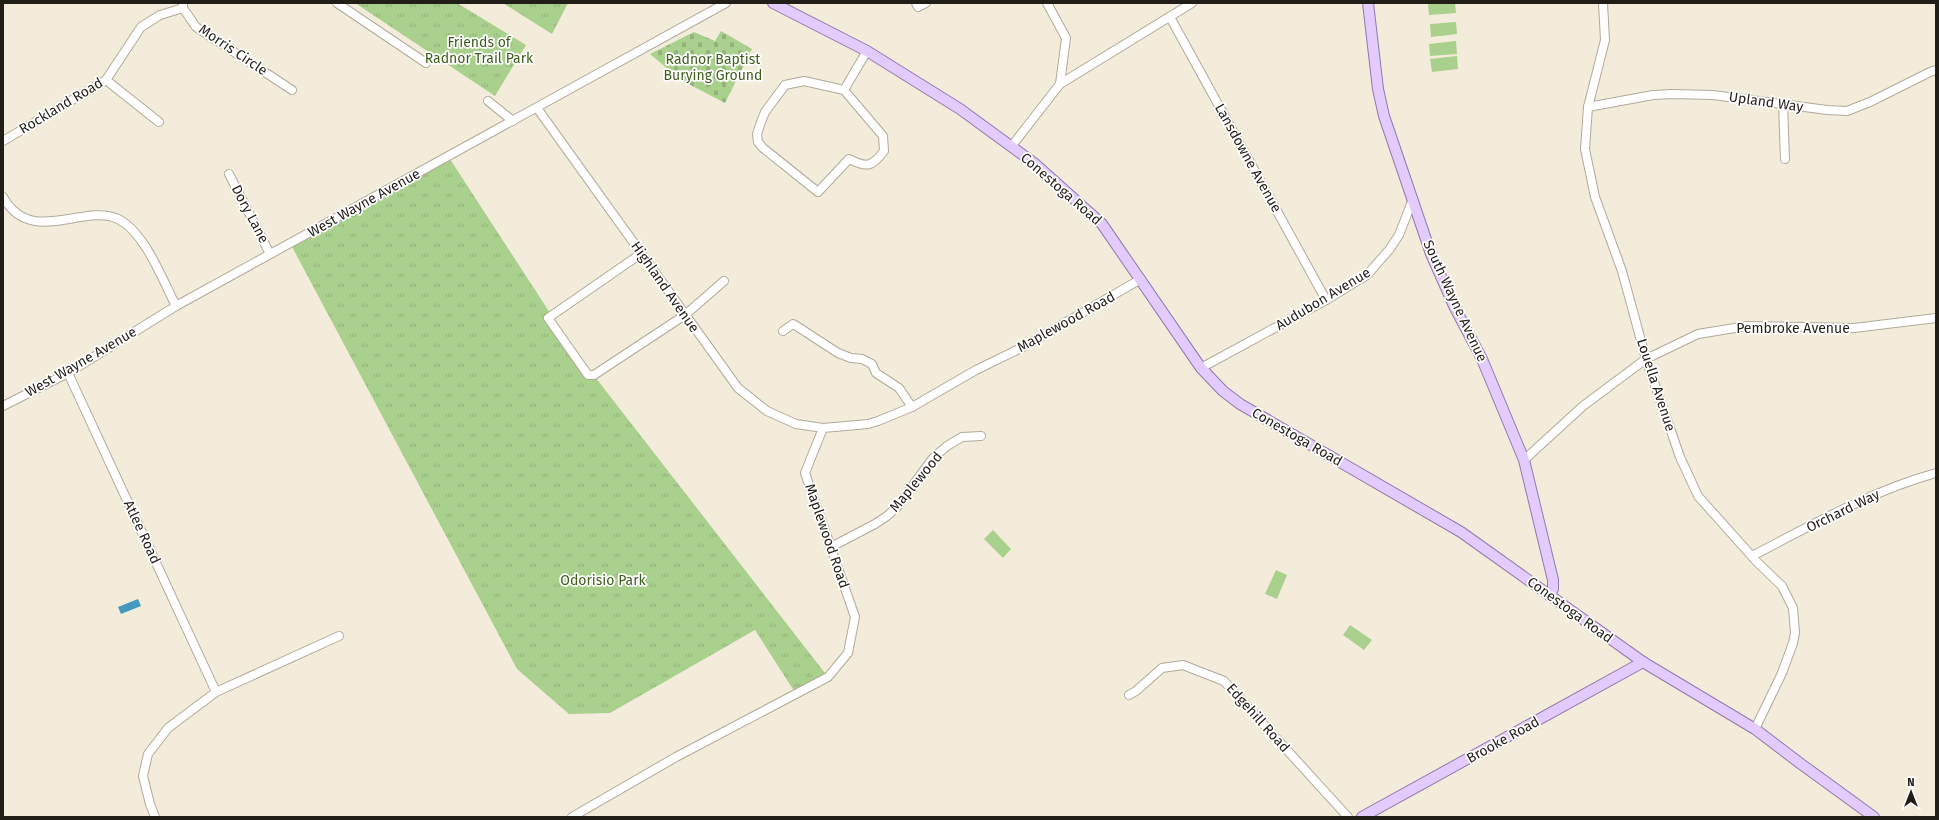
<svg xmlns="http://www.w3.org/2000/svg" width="1939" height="820" font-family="'Fira Sans',sans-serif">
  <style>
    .grass { fill: #aad08d }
    .cemetery { fill: url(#cemetery-stones) }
    .park { fill: url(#park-tufts) }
    .water { fill: #4499bf }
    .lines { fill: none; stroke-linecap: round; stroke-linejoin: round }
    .minor-casing { stroke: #b1aa9a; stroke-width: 10 }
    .major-casing { stroke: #9378ad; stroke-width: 12 }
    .minor { stroke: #fff; stroke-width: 8 }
    .major { stroke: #e3cbfe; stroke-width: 10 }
    .labels { text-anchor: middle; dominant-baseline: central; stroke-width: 3.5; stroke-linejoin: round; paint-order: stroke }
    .park-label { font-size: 14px; fill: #3d5f1b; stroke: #fff }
    .street-label { font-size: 14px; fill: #211e18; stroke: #fff }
  </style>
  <defs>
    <pattern id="cemetery-stones" width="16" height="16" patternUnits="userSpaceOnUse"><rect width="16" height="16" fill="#aad08d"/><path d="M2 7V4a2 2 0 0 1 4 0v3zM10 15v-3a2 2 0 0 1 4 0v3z" fill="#92b279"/></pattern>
    <pattern id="park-tufts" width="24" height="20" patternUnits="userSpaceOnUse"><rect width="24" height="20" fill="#aad08d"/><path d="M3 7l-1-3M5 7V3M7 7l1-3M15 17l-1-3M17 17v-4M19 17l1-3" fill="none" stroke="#92b279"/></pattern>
  </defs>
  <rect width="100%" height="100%" fill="#f3ecdb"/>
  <!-- grass -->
  <g class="grass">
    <polygon points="1428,3 1455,3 1456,13 1429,15"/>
    <polygon points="1456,22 1457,34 1431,37 1430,24"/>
    <polygon points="1456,41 1457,54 1430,56 1429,44"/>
    <polygon points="1457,56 1458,69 1432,72 1430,59"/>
    <polygon points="993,530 1011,549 1003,558 984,539"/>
    <polygon points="1276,570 1287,575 1277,599 1265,594"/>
    <polygon points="1350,625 1372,640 1364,650 1343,635"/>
  </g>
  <!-- cemetery -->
  <polygon class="cemetery" points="721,31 752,49 725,103 681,80 650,54 694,32 715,41"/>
  <!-- park -->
  <g class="park">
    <polygon points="355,3 457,3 526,45 495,96"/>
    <polygon points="503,3 568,3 552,34"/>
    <polygon points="448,156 552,316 592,373 828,677 796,694 755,630 610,713 569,714 517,669 290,243"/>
  </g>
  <!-- water -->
  <polygon class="water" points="138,599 141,606 121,614 118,607"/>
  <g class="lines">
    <!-- minor casing -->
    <g class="minor-casing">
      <g id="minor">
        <polyline points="337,3 426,63"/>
        <polyline points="916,3 918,7 926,3"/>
        <polyline points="1603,3 1605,40 1588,107 1585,149 1595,197 1622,271 1646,359 1680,457 1698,496 1757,562 1782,586 1793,608 1795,633 1793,643 1782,673 1755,729"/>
        <polyline points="183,4 183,8 196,27 292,90"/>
        <polyline points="1170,17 1326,300"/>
        <polyline points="106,80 159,122"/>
        <polyline points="1060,84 1192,3"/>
        <path d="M844 90 883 136 884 151C872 167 867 168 849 159L818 192 763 148 758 142 757 134 761 122 765 112 785 85 804 81 844 90 867 51"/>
        <polyline points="488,101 513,121"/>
        <polyline points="1783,105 1785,159"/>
        <polyline points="1588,107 1653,95 1672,94 1713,95 1827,110 1847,111 1870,102 1930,72 1936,70"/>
        <polyline points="537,108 738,388 767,411 796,424 823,428"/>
        <polyline points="3,141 106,80 141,27 160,15 183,8"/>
        <polyline points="1011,147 1060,84 1066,38 1047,3"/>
        <polyline points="229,174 270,254"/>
        <path d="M3 197C31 247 83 203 118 219 145 232 163 281 176 306"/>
        <polyline points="642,253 548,318 588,375 594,375 685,315 724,281"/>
        <polyline points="783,331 793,324 795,325 838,353 851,358 862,359 872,364 876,373 899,388 912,407"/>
        <polyline points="1201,368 1326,300 1367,275 1389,250 1399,235 1413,199"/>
        <polyline points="68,373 216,692"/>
        <polyline points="3,406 68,373 176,306 726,3"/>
        <polyline points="1524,460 1583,406 1646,359 1698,334 1747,326 1854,328 1936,318"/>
        <polyline points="831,547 875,524 887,516 897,507 933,458 947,446 962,437 981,436"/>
        <path d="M1752 556C1812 525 1871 491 1936 473"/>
        <polyline points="1129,695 1136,691 1162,668 1183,665 1224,681 1348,817"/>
        <polyline points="155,817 150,804 143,776 148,754 168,728 216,692 339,636"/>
        <polyline points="572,817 676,757 828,677 848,653 855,617 805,473 823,428 868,424 878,421 912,407 976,370 1023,347 1141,279"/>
      </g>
    </g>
    <!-- major casing -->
    <g class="major-casing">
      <g id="major">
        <polyline points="773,3 867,51 960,109 1034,163 1102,224 1201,368 1223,391 1240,404 1461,532 1643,662 1755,729 1801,764 1874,817"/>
        <polyline points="1368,3 1378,89 1384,116 1431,254 1455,308 1482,359 1524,460 1553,580 1553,589 1550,596"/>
        <polyline points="1362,817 1643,662"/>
      </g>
    </g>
    <!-- minor -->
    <use href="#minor" class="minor"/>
    <!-- major -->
    <use href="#major" class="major"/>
  </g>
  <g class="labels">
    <!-- park labels -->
    <g class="park-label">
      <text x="479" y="42">Friends of<tspan x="479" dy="16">Radnor Trail Park</tspan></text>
      <text x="713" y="59">Radnor Baptist<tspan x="713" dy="16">Burying Ground</tspan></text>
      <text x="603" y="580">Odorisio Park</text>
    </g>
    <!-- street labels -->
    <g class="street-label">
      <text transform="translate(233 50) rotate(34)">Morris Circle</text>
      <text transform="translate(1766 102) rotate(8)">Upland Way</text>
      <text transform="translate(61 106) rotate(-31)">Rockland Road</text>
      <text transform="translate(1248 158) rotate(61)">Lansdowne Avenue</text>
      <text transform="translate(1061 189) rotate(41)">Conestoga Road</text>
      <text transform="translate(364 203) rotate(-29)">West Wayne Avenue</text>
      <text transform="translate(250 214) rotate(62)">Dory Lane</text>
      <text transform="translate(665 287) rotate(55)">Highland Avenue</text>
      <text transform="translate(1323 299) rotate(-31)">Audubon Avenue</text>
      <text transform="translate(1455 301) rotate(65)">South Wayne Avenue</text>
      <text transform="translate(1066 322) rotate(-29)">Maplewood Road</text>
      <text x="1793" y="328">Pembroke Avenue</text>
      <text transform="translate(81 362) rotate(-30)">West Wayne Avenue</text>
      <text transform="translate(1656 385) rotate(72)">Louella Avenue</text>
      <text transform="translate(1297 437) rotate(30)">Conestoga Road</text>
      <text transform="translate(916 482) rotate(-50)">Maplewood</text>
      <text transform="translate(1843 511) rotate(-26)">Orchard Way</text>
      <text transform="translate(142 532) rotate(65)">Atlee Road</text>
      <text transform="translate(827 536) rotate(71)">Maplewood Road</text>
      <text transform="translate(1570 610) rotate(36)">Conestoga Road</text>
      <text transform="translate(1258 718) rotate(48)">Edgehill Road</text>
      <text transform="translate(1503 740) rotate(-29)">Brooke Road</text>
    </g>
  </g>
  <!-- border -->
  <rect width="1939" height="820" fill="none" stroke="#211e18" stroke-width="8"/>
  <!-- north arrow -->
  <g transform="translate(1911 792)" stroke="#ffffff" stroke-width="3" paint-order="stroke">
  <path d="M0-3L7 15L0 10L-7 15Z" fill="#211e18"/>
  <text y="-6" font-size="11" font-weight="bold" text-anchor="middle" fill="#211e18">N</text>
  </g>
</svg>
